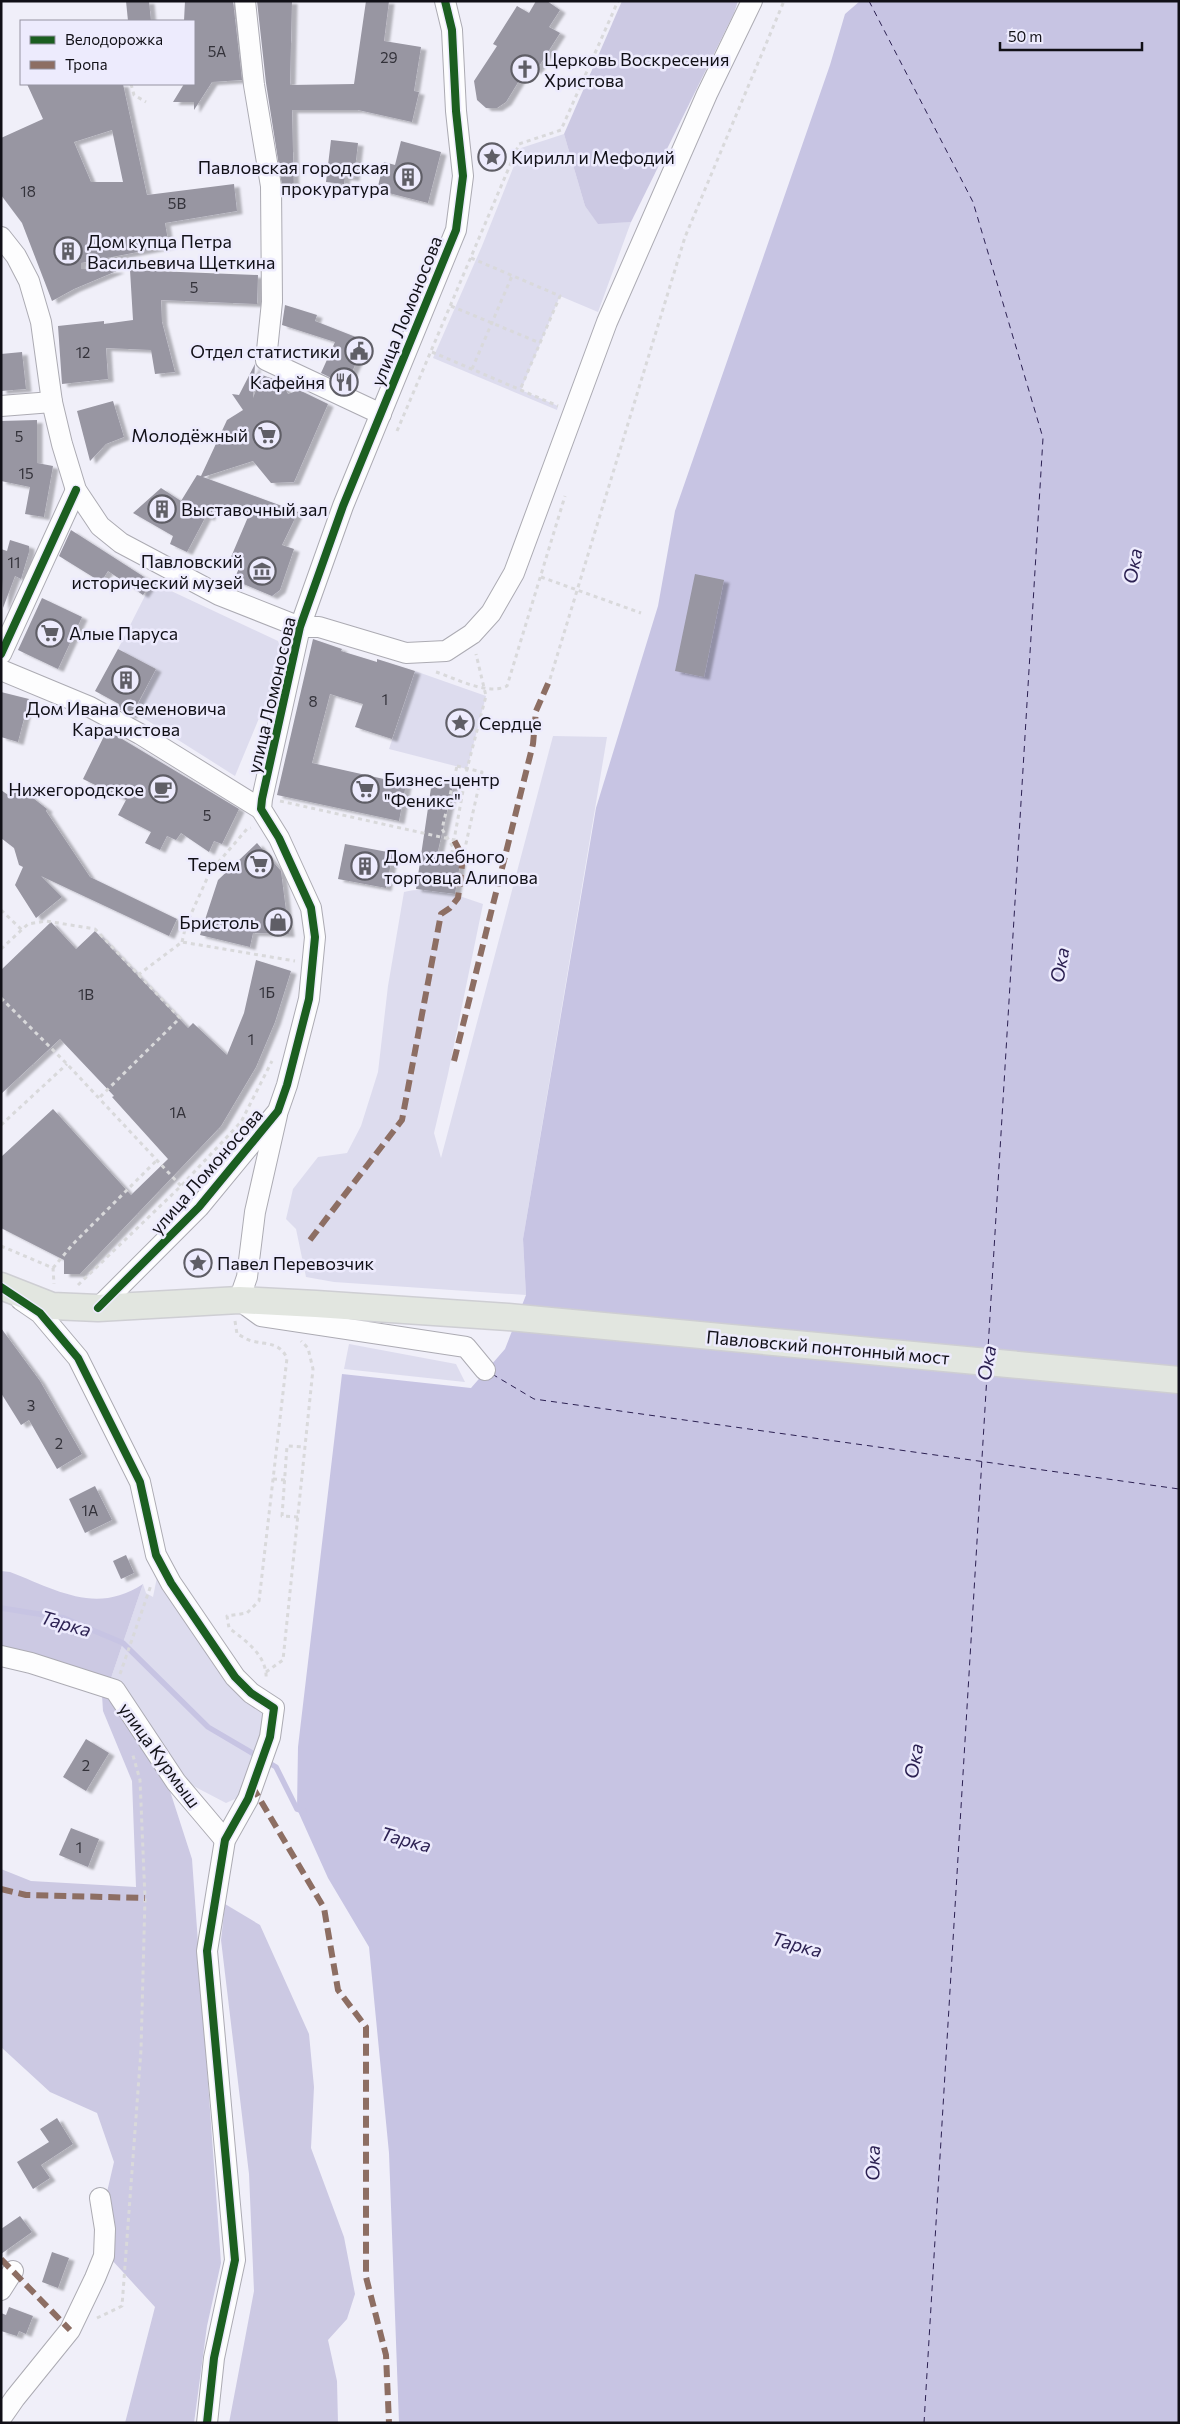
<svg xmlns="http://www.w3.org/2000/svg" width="1180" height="2424" font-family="Commissioner,sans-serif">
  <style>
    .green { fill: #dddcee }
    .forest { fill: #ccc9e3 }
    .water { fill: #c7c4e3 }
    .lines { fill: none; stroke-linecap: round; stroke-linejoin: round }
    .stream { stroke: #c7c4e3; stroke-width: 5.5 }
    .ferry { stroke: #2c2152; stroke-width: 1; stroke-dasharray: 6 5; stroke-linecap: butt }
    .building { fill: #9896a2; fill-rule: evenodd; filter: url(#shadow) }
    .minor-casing { stroke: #acabb3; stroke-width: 22 }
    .major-casing { stroke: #ceced3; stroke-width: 29 }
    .path { stroke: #d9d9db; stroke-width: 3; stroke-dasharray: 4 4; stroke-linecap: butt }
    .minor { stroke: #fdfdfe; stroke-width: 20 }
    .major { stroke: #e2e6e0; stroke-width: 26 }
    .quiet { stroke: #8d6e63; stroke-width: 6; stroke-dasharray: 12 6; stroke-linecap: butt }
    .cycleway-casing { stroke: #edebfd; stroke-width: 11 }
    .cycleway { stroke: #1b5e20; stroke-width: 8 }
    .labels { text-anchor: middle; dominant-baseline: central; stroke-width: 5; stroke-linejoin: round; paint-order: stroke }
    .number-label { font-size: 15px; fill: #33323a }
    .poi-label { font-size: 18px; fill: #111017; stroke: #edebfd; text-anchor: start }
    .street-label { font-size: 18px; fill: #111017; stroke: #edebfd }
    .water-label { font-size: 19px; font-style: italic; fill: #2c2152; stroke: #edebfd }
  </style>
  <defs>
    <filter id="shadow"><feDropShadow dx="5.5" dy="3" stdDeviation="1" flood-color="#0004"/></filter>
  </defs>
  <rect width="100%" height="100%" fill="#f0eff9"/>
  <!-- green -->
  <g class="green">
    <polygon points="564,134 585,206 598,223 631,222 598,312 560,296 521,390 558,406 557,410 433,358 482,246 521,148"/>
    <polygon points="152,582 278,641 284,658 235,776 134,712 156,669 118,649"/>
    <polygon points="415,671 486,696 467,769 389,749"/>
    <path d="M553 736 607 737 523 1239 526 1295 334 1282 306 1277 296 1229 286 1219 293 1189 318 1157 347 1153 361 1126 378 1072 388 986 404 892C430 885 458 895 483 904L448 1074 434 1133 441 1158Z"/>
    <polygon points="349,1344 456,1364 465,1382 344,1369"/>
    <polygon points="158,1572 265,1713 263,1738 244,1795 226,1803 180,1779 110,1681 143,1584 146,1593 153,1597"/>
  </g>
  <!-- forest -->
  <g class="forest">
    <polygon points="622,1 738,1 734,13 631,222 598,224 585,206 564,134"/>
    <path d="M1 1571 10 1572C57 1590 96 1615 143 1584L110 1681 1 1648Z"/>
    <polygon points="102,1695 117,1701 170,1791 192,1859 221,2263 207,2326 194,2423 125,2423 155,2307 111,2259 107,2192 114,2162 97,2113 50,2092 1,2047 1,1869 31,1881 136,1887 132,1781 103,1711"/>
    <polygon points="225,1904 260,1925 309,2034 314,2087 311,2148 344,2237 355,2294 347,2319 328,2340 337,2381 338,2423 229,2423 254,2291 249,2174 221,1940"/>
  </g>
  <!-- water -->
  <polygon class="water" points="860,1 1179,1 1179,2423 399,2423 389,2153 369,1947 328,1878 297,1809 298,1747 342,1374 471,1388 505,1349 526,1295 523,1239 596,808 658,606 675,511 830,65 845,14"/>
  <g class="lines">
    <!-- stream -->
    <polyline class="stream" points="1,1608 64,1618 123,1643 208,1727 276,1767 297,1809 304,1811"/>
    <!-- ferry -->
    <g class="ferry">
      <polyline points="869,1 973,202 1043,438 988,1349"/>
      <polyline points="492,1374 534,1399 1179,1489"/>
      <polyline points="924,2423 987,1375"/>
    </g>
  </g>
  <!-- building -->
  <g class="building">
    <polygon points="126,1 149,1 151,21 128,21"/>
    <polygon points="185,1 233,1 242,80 212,82 194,110 194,102 173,102 184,84 194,84 194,21 184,21"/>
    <polygon points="257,1 292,1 290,85 354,84 366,1 389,1 384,41 421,47 414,91 419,92 412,122 358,110 292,110 294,193 283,192 266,83"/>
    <polygon points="536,1 547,1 560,10 549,27 560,33 536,71 528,66 506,102 497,108 486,108 477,100 474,81 497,46 493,44 517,6 529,13"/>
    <path d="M27 84H123L147 195 234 184 237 211 165 223 169 246 81 263V269L119 270 74 289 52 301 22 223 1 195V138L43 119ZM112 130 123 182H91L74 142Z"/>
    <polygon points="331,140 358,143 354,178 345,177 344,184 326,182"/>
    <polygon points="401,141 441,152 428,203 377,190 384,162 395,165"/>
    <polygon points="130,270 258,275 257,304 161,300 162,322 175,372 155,374 151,350 106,348 108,379 62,384 58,326 104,321 104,324 133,320"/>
    <polygon points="285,305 317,315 315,321 366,341 346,385 321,373 335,342 282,325"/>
    <polygon points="22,352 26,389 1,391 1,354"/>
    <polygon points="255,364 253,398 262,375 282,382 288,394 299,390 328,404 294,482 271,483 253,461 203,477 298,512 282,545 294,549 280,590 272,596 234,580 242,561 231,557 248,517 216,504 209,518 206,516 187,552 170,544 173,536 133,513 161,488 181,501 197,475 201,476 227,420 243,410 232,394 239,395"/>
    <polygon points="113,401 124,437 106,444 90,461 77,411"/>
    <polygon points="37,420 37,463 53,466 44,517 25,514 30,487 1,481 1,421"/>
    <polygon points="71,530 152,582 143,595 108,571 101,582 59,556"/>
    <polygon points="10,540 29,546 29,552 21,579 15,576 3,608 1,549 7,551"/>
    <polygon points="695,574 724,580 704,677 675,671"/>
    <polygon points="42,598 82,617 58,669 18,650"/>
    <polygon points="313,639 342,649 341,651 377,662 377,659 415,671 392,739 355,727 363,704 330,694 312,763 406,784 399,821 277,795"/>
    <polygon points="118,649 156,669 131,716 117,708 119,704 95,691"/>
    <polygon points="1,692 29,699 18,742 1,737"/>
    <polygon points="107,730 239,809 222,844 214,841 209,852 181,833 176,840 167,836 160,850 145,843 151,832 118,815 126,800 83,779"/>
    <polygon points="432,781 454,781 437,855 461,858 455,894 416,889"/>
    <polygon points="19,787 47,809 46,811 90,877 177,919 169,936 41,876 62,897 36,918 15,885 23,867 19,865 14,848 1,838 1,790 11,797"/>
    <polygon points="257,843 281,871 289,934 253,933 250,947 200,935 218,880"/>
    <polygon points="345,844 393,853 386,888 338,879"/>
    <polygon points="51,922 76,949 95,931 188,1028 193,1023 227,1055 244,1013 256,960 291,971 275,1022 256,1067 221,1126 80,1274 64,1274 64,1260 1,1228 1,1157 53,1109 131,1195 168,1159 112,1097 114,1096 60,1039 1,1094 1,970"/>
    <polygon points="1,1328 40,1381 82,1454 57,1469 29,1420 21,1425 1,1393"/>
    <polygon points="95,1486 112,1520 85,1533 69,1499"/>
    <polygon points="126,1555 134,1573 121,1579 113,1561"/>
    <polygon points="86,1739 109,1753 86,1791 63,1777"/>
    <polygon points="71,1828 99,1839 88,1867 59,1855"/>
    <polygon points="57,2118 73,2144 41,2165 50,2178 33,2189 17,2162 49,2142 40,2129"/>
    <polygon points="20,2216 32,2232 1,2254 1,2229"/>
    <polygon points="52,2252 69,2258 58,2288 42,2282"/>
    <polygon points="9,2307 33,2316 26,2334 19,2331 17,2336 1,2331 1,2313 6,2315"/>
  </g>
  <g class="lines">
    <!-- minor casing -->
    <g class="minor-casing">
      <g id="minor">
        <polyline points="245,1 254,85 271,186 272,302 266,360 381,414"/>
        <polyline points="1,237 16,256 29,281 41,322 52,402 62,444 76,490 100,526 121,543 219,595 300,627 319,627 406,653 446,651 472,634 491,613 514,573 607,322 707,94 752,1"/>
        <polyline points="1,406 52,402"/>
        <polyline points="1,654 76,490"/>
        <polyline points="1,670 90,707 140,734 261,809"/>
        <polyline points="277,1115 255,1212 247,1277 239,1300 261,1316 466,1347 485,1370"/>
        <polyline points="21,1300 40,1313 78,1358 140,1482 156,1555 171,1583 235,1677 251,1693 274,1708 270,1737 248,1799 225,1840 207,1951 235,2260 214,2358 207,2423"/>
        <polyline points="98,1308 199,1207 278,1111 287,1085 309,999 315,937 311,908 279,838 261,809 262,799 300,627 343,506 456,230 463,176 456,111 452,30 445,1"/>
        <polyline points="1,1656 31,1663 115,1690 176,1782 225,1840"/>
        <polyline points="1,2290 13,2271"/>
        <polyline points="1,2418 15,2398 70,2330 95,2278 104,2256 105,2229 100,2198"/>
      </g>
    </g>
    <!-- major casing -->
    <g class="major-casing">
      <polyline id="major" points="1,1286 52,1306 98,1308 239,1300 316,1304 508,1317 1179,1380"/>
    </g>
    <!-- path -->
    <g class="path">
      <polyline points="131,84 134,95 146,102"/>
      <polyline points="471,258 560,296 520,390"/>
      <polyline points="451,306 540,343"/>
      <polyline points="432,352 558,406"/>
      <polyline points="472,369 512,276"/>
      <polyline points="397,431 519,144 561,130 618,1"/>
      <polyline points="541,577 641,613"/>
      <path d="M436 672C455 678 488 696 507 686L565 496"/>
      <polyline points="550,679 685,237 784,1"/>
      <polygon points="457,766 482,772 463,857 461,858 451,857 453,847 442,829"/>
      <polyline points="280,801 454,840 467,769 486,696 476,654"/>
      <polyline points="1,910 22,930"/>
      <polyline points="182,942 186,925 210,872 247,829 251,828"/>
      <polyline points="1,949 28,924 46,921 95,929 180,1018 98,1099"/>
      <polyline points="138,975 182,942 295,961"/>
      <polyline points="1,998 67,1064 181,1186"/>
      <polyline points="1,1125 67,1064"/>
      <polyline points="1,1246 53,1268 54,1284"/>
      <polyline points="53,1268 73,1244 156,1161"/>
      <polyline points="78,1285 181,1186 241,1122 272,1061"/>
      <path d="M235 1321 237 1334C242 1336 247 1340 252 1341 268 1345 279 1342 287 1358L259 1601 247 1613 227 1616 229 1628C246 1641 268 1656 266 1680"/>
      <polyline points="273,1479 285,1480"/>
      <polyline points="298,1517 282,1516 287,1446 305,1447"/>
      <polyline points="266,1672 283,1660 313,1369 308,1348 301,1341"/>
      <polyline points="120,1674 151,1585"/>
      <polyline points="97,2318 122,2306 141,2050 145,1898 140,1780 132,1752"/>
    </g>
    <!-- minor -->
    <use href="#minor" class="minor"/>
    <!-- major -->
    <use href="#major" class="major"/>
    <!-- quiet -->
    <g class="quiet">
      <polyline points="454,1061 533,744 536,711 550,679"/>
      <polyline points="310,1240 402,1120 441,914 450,908 458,898 463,857 454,840"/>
      <polyline points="252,1786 324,1908 338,1990 366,2027 366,2277 386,2355 389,2423"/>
      <polyline points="1,1889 26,1895 145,1898"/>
      <polyline points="1,2259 70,2330"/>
    </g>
    <!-- cycleway casing -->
    <g class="cycleway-casing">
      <g id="cycleway">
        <polyline points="1,654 76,490"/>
        <polyline points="1,1287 40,1313 78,1358 140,1482 156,1555 171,1583 235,1677 251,1693 274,1708 270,1737 248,1799 225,1840 207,1951 235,2260 214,2358 207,2423"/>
        <polyline points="98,1308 199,1207 278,1111 287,1085 309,999 315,937 311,908 279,838 261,809 262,799 300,627 343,506 456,230 463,176 456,111 452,30 445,1"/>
      </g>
    </g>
    <!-- cycleway -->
    <use href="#cycleway" class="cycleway"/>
  </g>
  <!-- icons -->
  <defs>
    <g id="church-ring" transform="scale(1.4375)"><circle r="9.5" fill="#edebfd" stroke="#5f5e66" stroke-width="1.5"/><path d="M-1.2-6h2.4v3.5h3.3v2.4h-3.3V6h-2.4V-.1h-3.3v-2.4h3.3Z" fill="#5f5e66"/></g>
    <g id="sight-ring" transform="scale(1.4375)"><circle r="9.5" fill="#edebfd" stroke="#5f5e66" stroke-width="1.5"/><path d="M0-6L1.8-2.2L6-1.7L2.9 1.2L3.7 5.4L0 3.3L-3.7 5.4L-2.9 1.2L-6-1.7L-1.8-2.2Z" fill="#5f5e66"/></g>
    <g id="building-ring" transform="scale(1.4375)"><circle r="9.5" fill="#edebfd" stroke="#5f5e66" stroke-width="1.5"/><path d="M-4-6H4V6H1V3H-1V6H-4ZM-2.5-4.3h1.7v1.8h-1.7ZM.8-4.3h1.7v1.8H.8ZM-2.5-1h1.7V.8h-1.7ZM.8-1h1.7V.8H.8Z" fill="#5f5e66"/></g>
    <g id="civic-ring" transform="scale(1.4375)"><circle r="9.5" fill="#edebfd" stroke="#5f5e66" stroke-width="1.5"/><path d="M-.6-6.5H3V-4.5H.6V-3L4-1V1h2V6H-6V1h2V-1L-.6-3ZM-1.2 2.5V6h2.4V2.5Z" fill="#5f5e66"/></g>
    <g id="restaurant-ring" transform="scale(1.4375)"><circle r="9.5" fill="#edebfd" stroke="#5f5e66" stroke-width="1.5"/><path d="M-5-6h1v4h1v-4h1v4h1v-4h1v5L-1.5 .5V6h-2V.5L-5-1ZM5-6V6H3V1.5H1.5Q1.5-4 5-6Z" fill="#5f5e66"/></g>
    <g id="supermarket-ring" transform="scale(1.4375)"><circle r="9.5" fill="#edebfd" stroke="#5f5e66" stroke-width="1.5"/><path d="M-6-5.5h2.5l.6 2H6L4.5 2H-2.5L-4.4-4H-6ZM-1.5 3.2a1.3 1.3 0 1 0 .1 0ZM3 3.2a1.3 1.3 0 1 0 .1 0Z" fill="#5f5e66"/></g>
    <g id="museum-ring" transform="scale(1.4375)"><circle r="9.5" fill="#edebfd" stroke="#5f5e66" stroke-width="1.5"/><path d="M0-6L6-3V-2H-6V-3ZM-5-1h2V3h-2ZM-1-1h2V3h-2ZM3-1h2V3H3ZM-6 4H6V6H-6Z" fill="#5f5e66"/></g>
    <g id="cafe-ring" transform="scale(1.4375)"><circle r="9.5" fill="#edebfd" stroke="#5f5e66" stroke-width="1.5"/><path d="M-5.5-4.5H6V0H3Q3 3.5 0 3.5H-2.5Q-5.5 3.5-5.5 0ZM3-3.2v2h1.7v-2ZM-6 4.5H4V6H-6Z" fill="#5f5e66"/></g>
    <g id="shop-ring" transform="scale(1.4375)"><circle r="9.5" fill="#edebfd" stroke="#5f5e66" stroke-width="1.5"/><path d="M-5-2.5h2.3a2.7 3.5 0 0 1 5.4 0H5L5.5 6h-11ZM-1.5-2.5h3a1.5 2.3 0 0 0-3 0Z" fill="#5f5e66"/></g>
  </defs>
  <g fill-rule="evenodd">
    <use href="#church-ring" x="525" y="69"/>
    <use href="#sight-ring" x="492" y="157"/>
    <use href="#building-ring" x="408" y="177"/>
    <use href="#building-ring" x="68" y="251"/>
    <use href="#civic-ring" x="359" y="351"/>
    <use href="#restaurant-ring" x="344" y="382"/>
    <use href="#supermarket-ring" x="267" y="435"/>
    <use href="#building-ring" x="162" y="509"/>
    <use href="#museum-ring" x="262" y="571"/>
    <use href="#supermarket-ring" x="50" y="633"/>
    <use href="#building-ring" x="126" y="680"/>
    <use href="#sight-ring" x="460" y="723"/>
    <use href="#cafe-ring" x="163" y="789"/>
    <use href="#supermarket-ring" x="365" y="789"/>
    <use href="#supermarket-ring" x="259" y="864"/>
    <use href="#building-ring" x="365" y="866"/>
    <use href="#shop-ring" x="278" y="922"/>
    <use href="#sight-ring" x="198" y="1263"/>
  </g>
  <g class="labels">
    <!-- number labels -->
    <g class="number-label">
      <text x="217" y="51">5А</text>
      <text x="389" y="57">29</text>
      <text x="28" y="191">18</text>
      <text x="177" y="203">5В</text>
      <text x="194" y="287">5</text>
      <text x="83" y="352">12</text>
      <text x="19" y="436">5</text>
      <text x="26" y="473">15</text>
      <text x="14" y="562">11</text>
      <text x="385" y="699">1</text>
      <text x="313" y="701">8</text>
      <text x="207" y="815">5</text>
      <text x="267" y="992">1Б</text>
      <text x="86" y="994">1В</text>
      <text x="251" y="1039">1</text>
      <text x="178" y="1112">1А</text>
      <text x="31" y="1405">3</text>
      <text x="59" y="1443">2</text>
      <text x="90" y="1510">1А</text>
      <text x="86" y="1765">2</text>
      <text x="79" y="1847">1</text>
    </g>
    <!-- poi labels -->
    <g class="poi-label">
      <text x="544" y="59">Церковь Воскресения<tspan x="544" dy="21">Христова</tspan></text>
      <text x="511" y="157">Кирилл и Мефодий</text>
      <text x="389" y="167" text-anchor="end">Павловская городская<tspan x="389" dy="21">прокуратура</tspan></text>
      <text x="87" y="241">Дом купца Петра<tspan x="87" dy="21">Васильевича Щеткина</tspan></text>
      <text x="340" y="351" text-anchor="end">Отдел статистики</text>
      <text x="325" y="382" text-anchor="end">Кафейня</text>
      <text x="248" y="435" text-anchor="end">Молодёжный</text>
      <text x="181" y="509">Выставочный зал</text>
      <text x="243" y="561" text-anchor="end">Павловский<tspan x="243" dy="21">исторический музей</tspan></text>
      <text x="69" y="633">Алые Паруса</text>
      <text x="126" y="708" text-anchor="middle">Дом Ивана Семеновича<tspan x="126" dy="21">Карачистова</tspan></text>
      <text x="479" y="723">Сердце</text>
      <text x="384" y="779">Бизнес-центр<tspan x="384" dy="21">"Феникс"</tspan></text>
      <text x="144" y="789" text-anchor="end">Нижегородское</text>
      <text x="384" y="856">Дом хлебного<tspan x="384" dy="21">торговца Алипова</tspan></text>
      <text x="240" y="864" text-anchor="end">Терем</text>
      <text x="259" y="922" text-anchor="end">Бристоль</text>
      <text x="217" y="1263">Павел Перевозчик</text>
    </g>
    <!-- street labels -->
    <g class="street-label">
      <text transform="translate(406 311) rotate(-68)">улица Ломоносова</text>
      <text transform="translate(271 695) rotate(-77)">улица Ломоносова</text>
      <text transform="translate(206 1171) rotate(-49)">улица Ломоносова</text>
      <text transform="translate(828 1347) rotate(5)">Павловский понтонный мост</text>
      <text transform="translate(160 1755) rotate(54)">улица Курмыш</text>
    </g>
    <!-- water labels -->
    <g class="water-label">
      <text transform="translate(1132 566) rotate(-80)">Ока</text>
      <text transform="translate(1059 965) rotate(-80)">Ока</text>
      <text transform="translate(986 1363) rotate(-80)">Ока</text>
      <text transform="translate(66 1623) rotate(16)">Тарка</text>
      <text transform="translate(913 1761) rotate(-80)">Ока</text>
      <text transform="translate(406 1839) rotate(15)">Тарка</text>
      <text transform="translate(797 1944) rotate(15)">Тарка</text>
      <text transform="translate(872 2163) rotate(-89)">Ока</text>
    </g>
  </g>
  <!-- border -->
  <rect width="1180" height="2424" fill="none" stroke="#111017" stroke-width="5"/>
  <!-- legend -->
  <rect x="20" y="20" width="175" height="65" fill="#edebfd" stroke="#9593a1"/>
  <rect x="30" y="36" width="25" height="8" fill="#1b5e20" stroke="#9593a1"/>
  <text x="65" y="45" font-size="15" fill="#111017">Велодорожка</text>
  <rect x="30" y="61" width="25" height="8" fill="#8d6e63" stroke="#9593a1"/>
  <text x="65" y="70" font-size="15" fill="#111017">Тропа</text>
  <!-- scale -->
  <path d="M1000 42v8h142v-8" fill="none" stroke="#111017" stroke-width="2.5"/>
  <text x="1008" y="42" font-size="15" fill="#111017" stroke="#edebfd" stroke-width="4" paint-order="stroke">50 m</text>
</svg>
